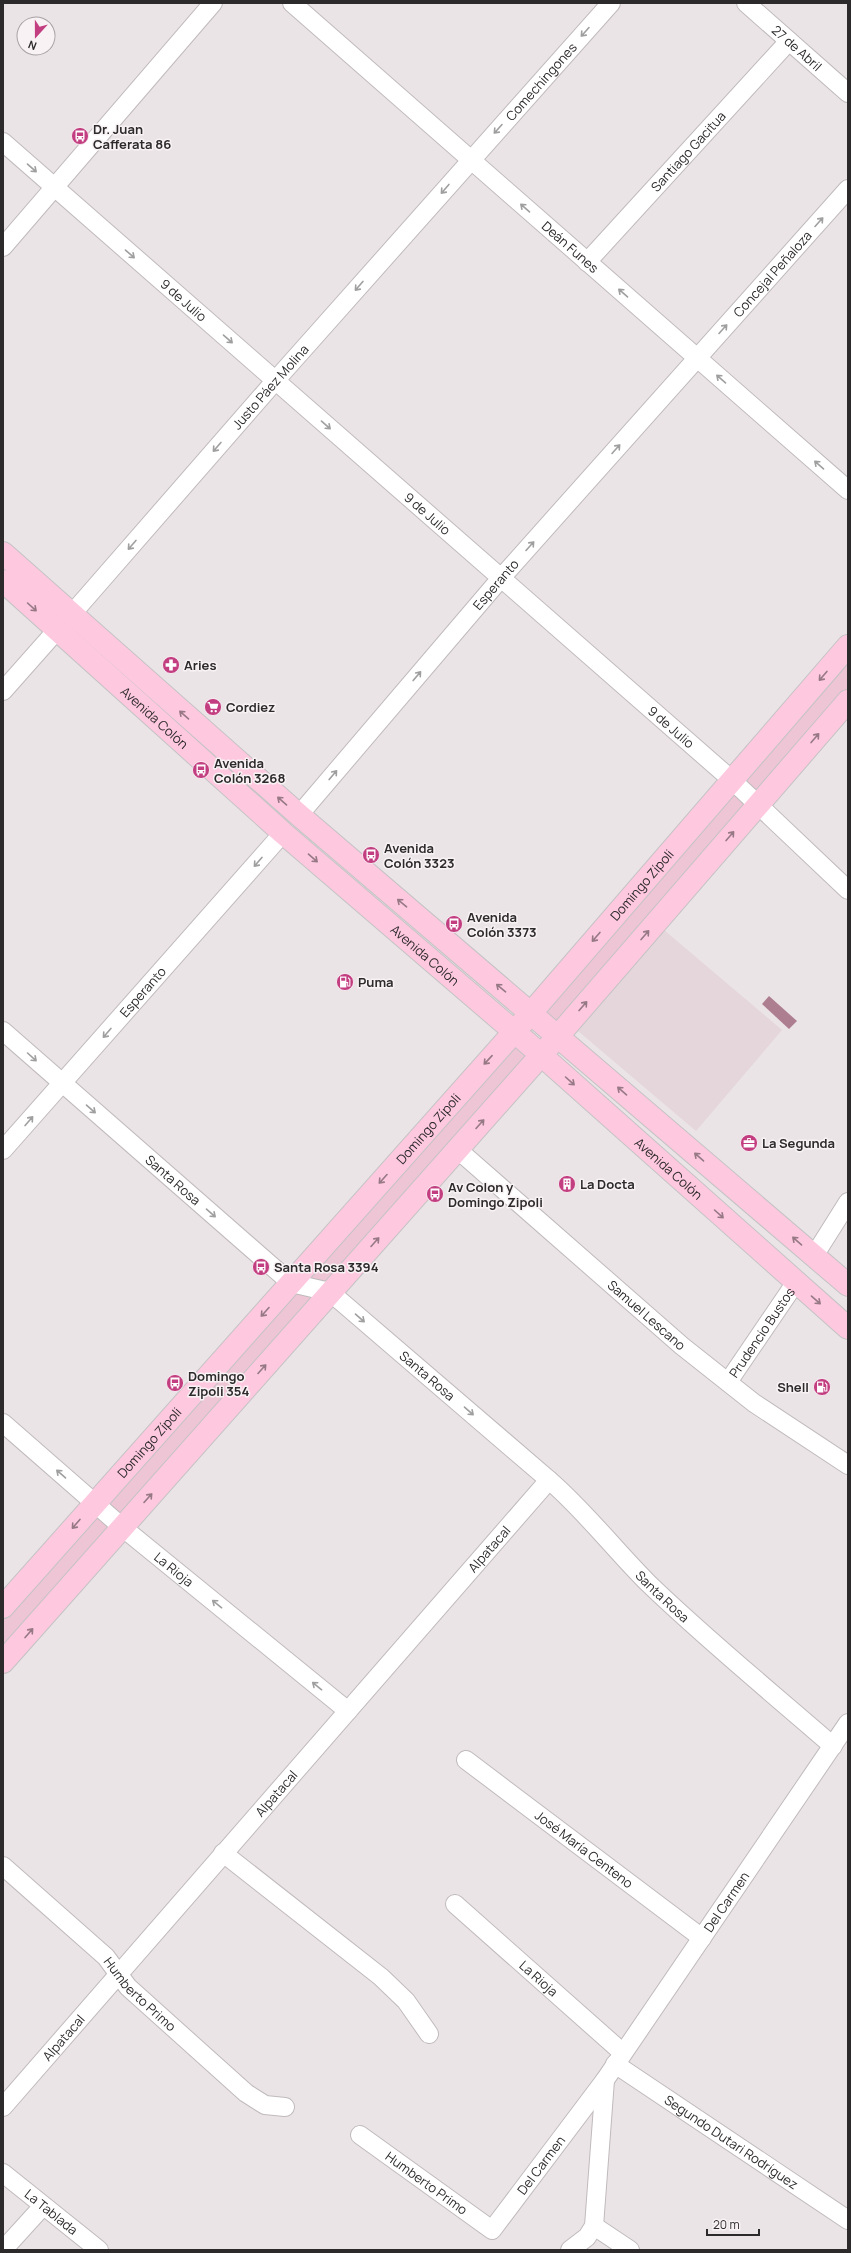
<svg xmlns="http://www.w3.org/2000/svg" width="851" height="2253" font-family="Manrope,sans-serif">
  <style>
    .built { fill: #e4d6db }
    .green { fill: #edc5d4 }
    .water { fill: #ad7d90 }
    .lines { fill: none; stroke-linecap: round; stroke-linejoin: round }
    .minor-casing { stroke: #c0babc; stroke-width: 20 }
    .major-casing { stroke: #c4c3c4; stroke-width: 24 }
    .minor { stroke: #fff; stroke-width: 18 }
    .major { stroke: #fec8df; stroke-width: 22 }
    .oneway { stroke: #a09fa0 }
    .oneway2 { stroke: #967985 }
    .labels { text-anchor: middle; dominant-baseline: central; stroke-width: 3; stroke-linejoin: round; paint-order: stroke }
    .street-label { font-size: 13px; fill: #2d2a2b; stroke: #f8f2f4 }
    .poi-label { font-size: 13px; font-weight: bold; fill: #2d2a2b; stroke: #f8f2f4; text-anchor: start }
  </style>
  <rect width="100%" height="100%" fill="#ebe4e7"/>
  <!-- built -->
  <polygon class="built" points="664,930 782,1030 696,1131 578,1031"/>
  <!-- green -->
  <g class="green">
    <polygon points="848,646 848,701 558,1036 531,1013"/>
    <polygon points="514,1031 541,1055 3,1662 3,1607"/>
  </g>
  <!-- water -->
  <polygon class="water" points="769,996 797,1021 789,1029 762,1004"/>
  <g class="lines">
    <!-- minor casing -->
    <g class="minor-casing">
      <g id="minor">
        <path id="s1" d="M292 3 848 490"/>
        <path id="s2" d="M746 3 848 93"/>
        <path id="s3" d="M3 142 733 781 848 890"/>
        <polyline points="3,247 213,3"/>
        <path id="s4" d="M587 262 789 41"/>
        <path id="s5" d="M71 615 275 381 611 3"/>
        <polyline points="3,691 57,630"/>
        <path id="s6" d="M299 815 501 578 848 189"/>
        <path id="s7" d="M3 1031 291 1283 330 1292 549 1480C585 1511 614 1549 648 1583 707 1640 771 1692 833 1746"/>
        <path id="s8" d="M457 1149 682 1346 754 1403 848 1465"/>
        <path id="s9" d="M3 1150 283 833"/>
        <polyline points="814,1256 848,1202"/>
        <path id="s10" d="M728 1382 796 1282"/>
        <path id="s11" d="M3 1423 122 1527 348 1711"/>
        <path id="s12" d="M466 1760 702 1938"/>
        <polyline points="223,1853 381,1977 406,2001 429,2034"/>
        <path id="s13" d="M3 1866 106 1957 128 1987 246 2093 265 2105 285 2107"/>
        <path id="s14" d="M455 1904 623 2053"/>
        <path id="s15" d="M615 2064 848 2220"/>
        <path id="s16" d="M3 2107 549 1480"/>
        <path id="s17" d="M360 2135 492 2230 605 2080 848 1723"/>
        <path id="s18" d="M3 2173 99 2250"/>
        <polyline points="594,2226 630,2250"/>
        <polyline points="3,2250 43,2206"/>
        <polyline points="570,2250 587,2237 594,2226 605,2080"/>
      </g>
    </g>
    <!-- major casing -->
    <g class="major-casing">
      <g id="major">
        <polyline points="3,553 299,815 848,1285"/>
        <path id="s19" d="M3 581 283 833 531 1046 848 1328"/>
        <path id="s20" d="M3 1607 531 1013 848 646"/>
        <polyline points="3,1662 558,1036 848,701"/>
      </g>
    </g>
    <!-- minor -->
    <use href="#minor" class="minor"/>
    <!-- major -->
    <use href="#major" class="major"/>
  </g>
  <!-- one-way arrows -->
  <defs><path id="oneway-shaft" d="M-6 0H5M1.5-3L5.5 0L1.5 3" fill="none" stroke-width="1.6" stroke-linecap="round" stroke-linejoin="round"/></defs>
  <g class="oneway">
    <use href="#oneway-shaft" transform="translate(585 32) rotate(132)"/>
    <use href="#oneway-shaft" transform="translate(498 129) rotate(132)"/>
    <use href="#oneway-shaft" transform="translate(32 168) rotate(41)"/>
    <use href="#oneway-shaft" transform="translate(445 189) rotate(131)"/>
    <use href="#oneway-shaft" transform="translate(525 208) rotate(-139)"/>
    <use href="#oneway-shaft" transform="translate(819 222) rotate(-48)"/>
    <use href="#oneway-shaft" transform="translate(130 254) rotate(41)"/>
    <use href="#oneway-shaft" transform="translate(359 286) rotate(131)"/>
    <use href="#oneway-shaft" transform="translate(623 293) rotate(-139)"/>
    <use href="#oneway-shaft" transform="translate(723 329) rotate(-48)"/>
    <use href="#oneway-shaft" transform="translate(228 339) rotate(41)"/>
    <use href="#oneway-shaft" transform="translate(721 379) rotate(-139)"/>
    <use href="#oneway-shaft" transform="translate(326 425) rotate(41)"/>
    <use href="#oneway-shaft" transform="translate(217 447) rotate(131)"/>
    <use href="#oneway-shaft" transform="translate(616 449) rotate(-48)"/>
    <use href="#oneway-shaft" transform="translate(819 465) rotate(-139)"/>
    <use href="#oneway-shaft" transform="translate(132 545) rotate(131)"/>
    <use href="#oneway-shaft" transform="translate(530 546) rotate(-48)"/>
    <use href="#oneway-shaft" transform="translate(417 676) rotate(-50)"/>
    <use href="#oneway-shaft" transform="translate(333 775) rotate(-50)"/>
    <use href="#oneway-shaft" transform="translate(258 862) rotate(131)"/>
    <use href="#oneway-shaft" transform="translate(107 1033) rotate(131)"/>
    <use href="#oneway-shaft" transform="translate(32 1057) rotate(42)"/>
    <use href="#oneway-shaft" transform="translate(91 1109) rotate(41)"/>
    <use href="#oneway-shaft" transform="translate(29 1121) rotate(-49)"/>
    <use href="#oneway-shaft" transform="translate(211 1213) rotate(41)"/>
    <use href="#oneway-shaft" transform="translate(360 1318) rotate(41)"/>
    <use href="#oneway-shaft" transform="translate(469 1411) rotate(41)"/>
    <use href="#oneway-shaft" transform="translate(61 1474) rotate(-139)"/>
    <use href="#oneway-shaft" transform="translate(217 1604) rotate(-141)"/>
    <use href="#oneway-shaft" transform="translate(317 1686) rotate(-141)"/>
  </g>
  <g class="oneway2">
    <use href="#oneway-shaft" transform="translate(32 607) rotate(42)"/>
    <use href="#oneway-shaft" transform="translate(823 676) rotate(131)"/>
    <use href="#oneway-shaft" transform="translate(184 715) rotate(-139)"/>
    <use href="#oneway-shaft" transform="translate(815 738) rotate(-49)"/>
    <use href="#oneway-shaft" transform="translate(282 801) rotate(-139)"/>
    <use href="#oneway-shaft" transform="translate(730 836) rotate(-49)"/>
    <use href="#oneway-shaft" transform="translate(313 858) rotate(41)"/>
    <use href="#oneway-shaft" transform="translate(402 903) rotate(-140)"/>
    <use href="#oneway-shaft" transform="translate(645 935) rotate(-49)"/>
    <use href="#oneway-shaft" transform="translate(596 937) rotate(131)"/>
    <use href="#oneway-shaft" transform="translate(501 988) rotate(-140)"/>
    <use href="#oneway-shaft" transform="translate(583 1006) rotate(-49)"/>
    <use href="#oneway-shaft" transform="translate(488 1060) rotate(133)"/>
    <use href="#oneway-shaft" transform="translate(570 1081) rotate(42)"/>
    <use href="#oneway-shaft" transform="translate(622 1091) rotate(-139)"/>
    <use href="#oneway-shaft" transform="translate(480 1124) rotate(-48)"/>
    <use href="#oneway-shaft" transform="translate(699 1157) rotate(-139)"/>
    <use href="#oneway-shaft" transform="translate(383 1179) rotate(132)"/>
    <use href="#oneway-shaft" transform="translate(719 1214) rotate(42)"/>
    <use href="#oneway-shaft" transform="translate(797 1241) rotate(-139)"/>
    <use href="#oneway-shaft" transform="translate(375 1242) rotate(-48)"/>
    <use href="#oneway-shaft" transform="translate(816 1300) rotate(41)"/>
    <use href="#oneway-shaft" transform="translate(265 1312) rotate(132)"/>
    <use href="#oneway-shaft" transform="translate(262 1369) rotate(-48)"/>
    <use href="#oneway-shaft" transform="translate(148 1498) rotate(-48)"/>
    <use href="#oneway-shaft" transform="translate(76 1524) rotate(131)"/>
    <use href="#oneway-shaft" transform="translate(29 1633) rotate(-49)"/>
  </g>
  <!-- icons -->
  <defs>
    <g id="bus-disc" transform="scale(0.9)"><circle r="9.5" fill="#c33e80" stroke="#f8f2f4"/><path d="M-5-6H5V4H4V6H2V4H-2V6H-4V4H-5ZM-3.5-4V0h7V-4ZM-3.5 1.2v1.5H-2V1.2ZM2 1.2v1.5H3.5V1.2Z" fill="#fff"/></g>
    <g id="pharmacy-disc" transform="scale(0.9)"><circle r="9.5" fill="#c33e80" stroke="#f8f2f4"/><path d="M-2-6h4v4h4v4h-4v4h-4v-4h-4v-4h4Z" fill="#fff"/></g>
    <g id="supermarket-disc" transform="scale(0.9)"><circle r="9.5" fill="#c33e80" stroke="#f8f2f4"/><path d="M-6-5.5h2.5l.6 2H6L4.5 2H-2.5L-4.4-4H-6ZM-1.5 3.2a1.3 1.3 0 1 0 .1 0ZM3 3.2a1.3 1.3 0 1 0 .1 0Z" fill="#fff"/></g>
    <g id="fuel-disc" transform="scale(0.9)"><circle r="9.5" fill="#c33e80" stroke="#f8f2f4"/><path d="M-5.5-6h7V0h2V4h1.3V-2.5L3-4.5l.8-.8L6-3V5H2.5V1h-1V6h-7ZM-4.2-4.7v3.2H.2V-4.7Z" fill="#fff"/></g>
    <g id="office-disc" transform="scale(0.9)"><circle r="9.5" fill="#c33e80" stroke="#f8f2f4"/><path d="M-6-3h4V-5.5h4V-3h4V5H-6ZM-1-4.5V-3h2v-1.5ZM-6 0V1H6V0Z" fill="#fff"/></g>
    <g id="building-disc" transform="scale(0.9)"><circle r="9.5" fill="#c33e80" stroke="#f8f2f4"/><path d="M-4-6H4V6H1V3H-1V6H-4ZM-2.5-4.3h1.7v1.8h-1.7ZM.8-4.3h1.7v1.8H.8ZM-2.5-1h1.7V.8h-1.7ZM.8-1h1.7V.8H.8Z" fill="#fff"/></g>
  </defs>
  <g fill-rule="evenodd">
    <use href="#bus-disc" x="80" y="136"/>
    <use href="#pharmacy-disc" x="171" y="665"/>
    <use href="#supermarket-disc" x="213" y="707"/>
    <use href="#bus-disc" x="201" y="770"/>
    <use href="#bus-disc" x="371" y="855"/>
    <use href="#bus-disc" x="454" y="924"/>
    <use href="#fuel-disc" x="345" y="982"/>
    <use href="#office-disc" x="749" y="1143"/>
    <use href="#building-disc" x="567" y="1184"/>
    <use href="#bus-disc" x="435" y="1194"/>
    <use href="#bus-disc" x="261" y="1267"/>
    <use href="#bus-disc" x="175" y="1383"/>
    <use href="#fuel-disc" x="822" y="1387"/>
  </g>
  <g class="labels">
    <!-- street labels -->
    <g class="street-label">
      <text stroke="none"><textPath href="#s2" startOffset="68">27 de Abril</textPath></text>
      <text stroke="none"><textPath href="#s5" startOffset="711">Comechingones</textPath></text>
      <text stroke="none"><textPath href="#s4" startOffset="150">Santiago Gacitua</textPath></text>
      <text stroke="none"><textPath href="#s1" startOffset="370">Deán Funes</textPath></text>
      <text stroke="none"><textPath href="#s6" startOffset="719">Concejal Peñaloza</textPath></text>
      <text stroke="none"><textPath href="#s3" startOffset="240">9 de Julio</textPath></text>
      <text stroke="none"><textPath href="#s5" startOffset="303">Justo Páez Molina</textPath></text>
      <text stroke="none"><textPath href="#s3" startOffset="564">9 de Julio</textPath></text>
      <text stroke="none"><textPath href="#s6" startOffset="303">Esperanto</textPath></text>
      <text stroke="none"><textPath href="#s19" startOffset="204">Avenida Colón</textPath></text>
      <text stroke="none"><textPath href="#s3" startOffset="888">9 de Julio</textPath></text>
      <text stroke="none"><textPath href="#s20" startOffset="964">Domingo Zípoli</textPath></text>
      <text stroke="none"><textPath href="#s19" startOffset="564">Avenida Colón</textPath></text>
      <text stroke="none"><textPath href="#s9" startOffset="211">Esperanto</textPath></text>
      <text stroke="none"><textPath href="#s20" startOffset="640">Domingo Zípoli</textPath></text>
      <text stroke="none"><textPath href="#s19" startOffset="888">Avenida Colón</textPath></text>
      <text stroke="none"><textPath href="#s7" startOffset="226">Santa Rosa</textPath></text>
      <text stroke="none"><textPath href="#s8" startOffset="252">Samuel Lescano</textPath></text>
      <text stroke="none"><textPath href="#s10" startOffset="60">Prudencio Bustos</textPath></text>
      <text stroke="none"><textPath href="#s7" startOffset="551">Santa Rosa</textPath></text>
      <text stroke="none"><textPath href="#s20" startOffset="220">Domingo Zípoli</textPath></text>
      <text stroke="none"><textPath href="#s16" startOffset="740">Alpatacal</textPath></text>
      <text stroke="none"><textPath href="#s11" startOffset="225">La Rioja</textPath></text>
      <text stroke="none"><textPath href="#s7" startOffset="874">Santa Rosa</textPath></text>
      <text stroke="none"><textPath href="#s16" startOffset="416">Alpatacal</textPath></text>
      <text stroke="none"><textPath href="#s12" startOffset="148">José María Centeno</textPath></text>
      <text stroke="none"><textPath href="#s17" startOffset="566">Del Carmen</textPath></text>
      <text stroke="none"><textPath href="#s14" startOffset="112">La Rioja</textPath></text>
      <text stroke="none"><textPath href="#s13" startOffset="188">Humberto Primo</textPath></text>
      <text stroke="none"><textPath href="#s16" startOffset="92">Alpatacal</textPath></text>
      <text stroke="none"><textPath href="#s15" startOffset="140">Segundo Dutari Rodríguez</textPath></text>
      <text stroke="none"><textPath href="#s17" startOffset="244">Del Carmen</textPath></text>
      <text stroke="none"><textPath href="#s17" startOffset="82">Humberto Primo</textPath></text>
      <text stroke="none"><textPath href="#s18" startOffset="62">La Tablada</textPath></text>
    </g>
    <!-- poi labels -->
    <g class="poi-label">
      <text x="93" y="129">Dr. Juan<tspan x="93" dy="15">Cafferata 86</tspan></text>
      <text x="184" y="665">Aries</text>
      <text x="226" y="707">Cordiez</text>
      <text x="214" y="763">Avenida<tspan x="214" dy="15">Colón 3268</tspan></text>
      <text x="384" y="848">Avenida<tspan x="384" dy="15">Colón 3323</tspan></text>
      <text x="467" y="917">Avenida<tspan x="467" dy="15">Colón 3373</tspan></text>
      <text x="358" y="982">Puma</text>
      <text x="762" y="1143">La Segunda</text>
      <text x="580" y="1184">La Docta</text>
      <text x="448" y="1187">Av Colon y<tspan x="448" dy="15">Domingo Zipoli</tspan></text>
      <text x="274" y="1267">Santa Rosa 3394</text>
      <text x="188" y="1376">Domingo<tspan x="188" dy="15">Zipoli 354</tspan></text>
      <text x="809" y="1387" text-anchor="end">Shell</text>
    </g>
  </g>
  <!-- border -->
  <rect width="851" height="2253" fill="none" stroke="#2d2a2b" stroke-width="8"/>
  <!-- north arrow -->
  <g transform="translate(36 36) rotate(201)"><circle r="19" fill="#f8f2f4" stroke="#a7a2a4"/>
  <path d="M0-3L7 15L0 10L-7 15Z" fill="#c33e80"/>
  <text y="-6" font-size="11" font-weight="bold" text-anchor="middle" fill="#2d2a2b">N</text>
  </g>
  <!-- scale -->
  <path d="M707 2229v6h52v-6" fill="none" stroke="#2d2a2b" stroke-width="2"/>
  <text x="713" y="2229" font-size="12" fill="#2d2a2b" stroke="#f8f2f4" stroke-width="3" paint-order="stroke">20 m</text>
</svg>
